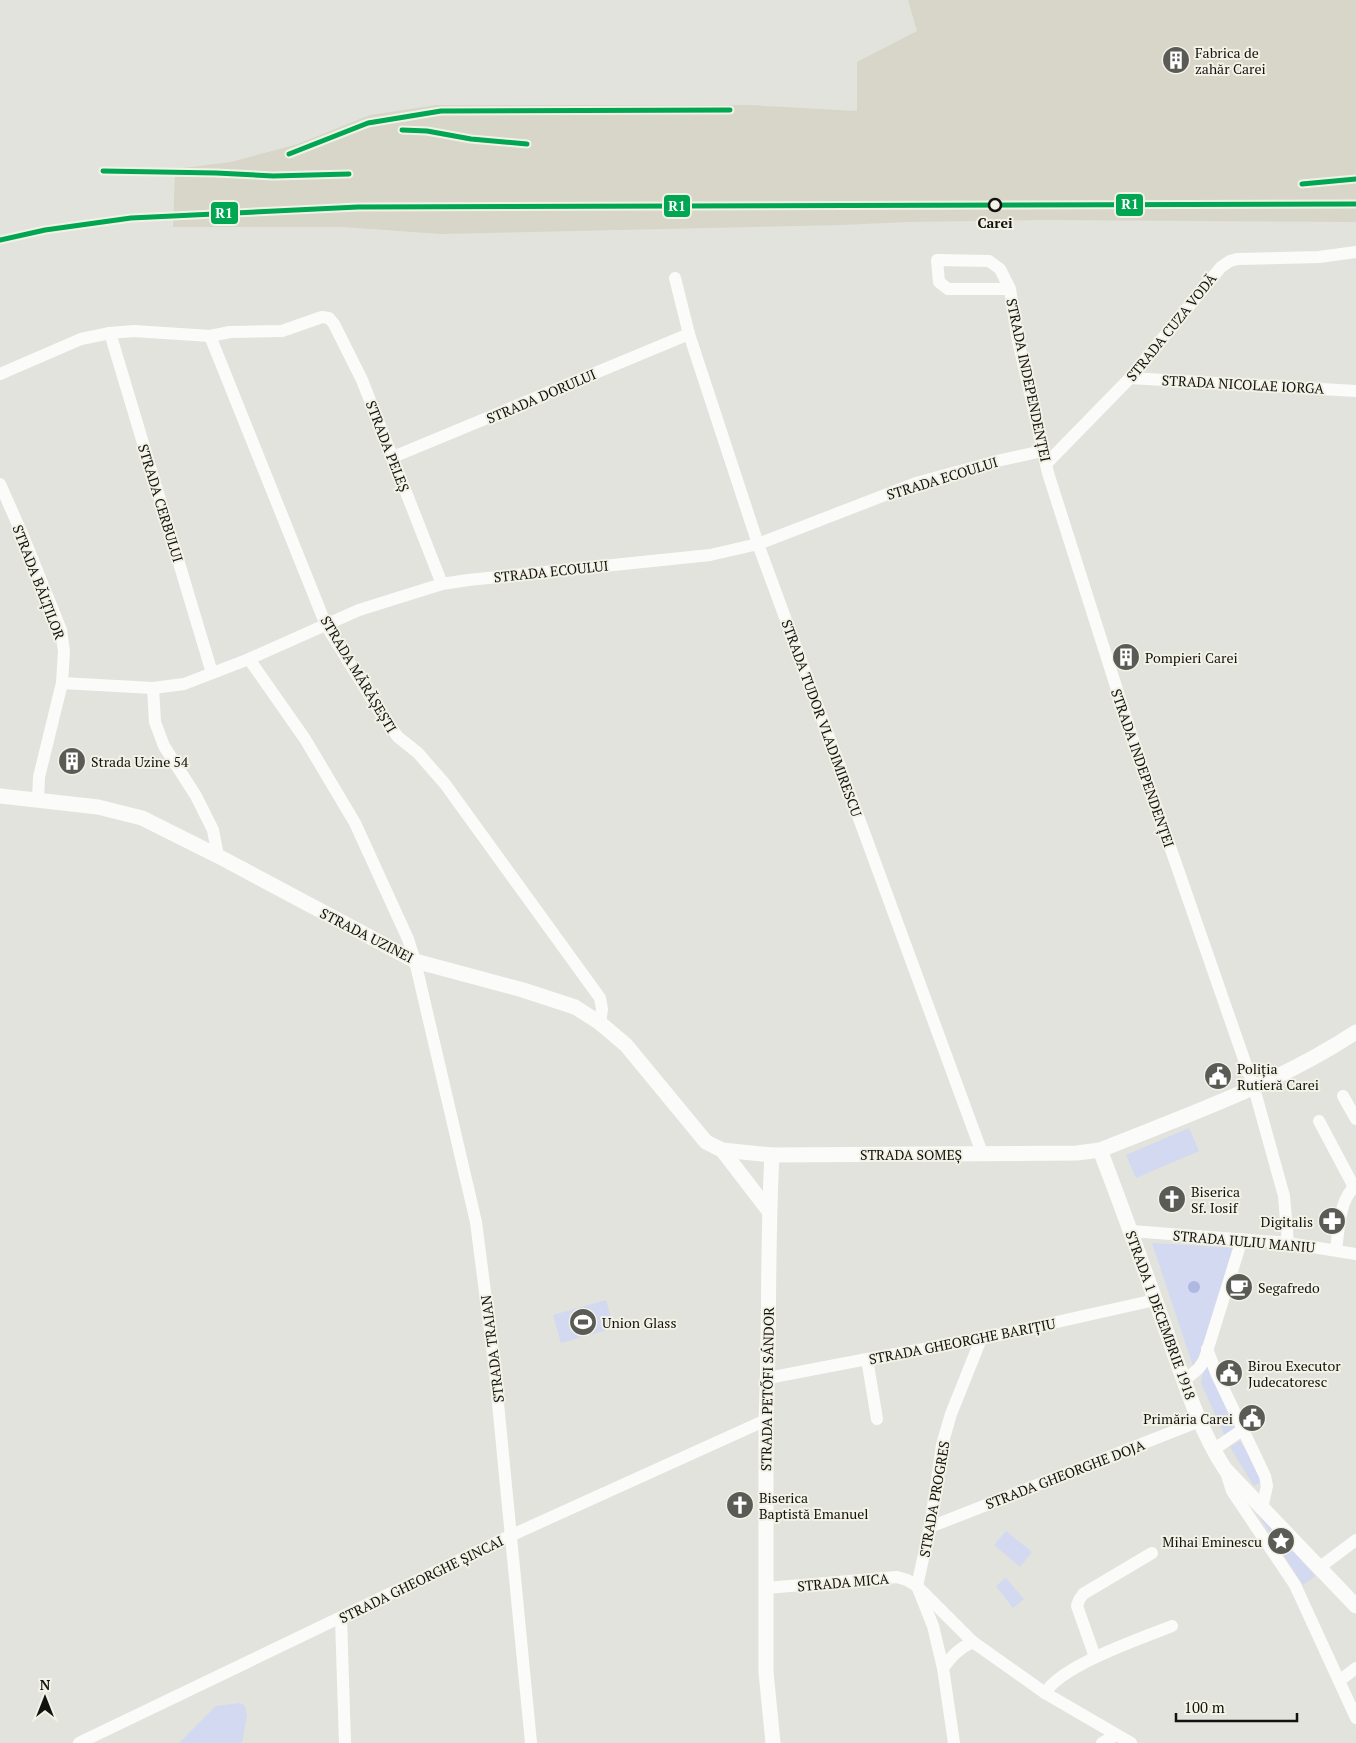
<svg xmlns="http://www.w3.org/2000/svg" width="1356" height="1743" font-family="'PT Serif',serif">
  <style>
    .built { fill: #d7d6c9 }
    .green { fill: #d2d9f0 }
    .water { fill: #aeb8e0 }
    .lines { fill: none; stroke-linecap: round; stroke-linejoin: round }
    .minor { stroke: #fbfbfa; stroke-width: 12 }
    .major { stroke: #fbfbfa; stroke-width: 15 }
    .rail-1-casing { stroke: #f3f2e7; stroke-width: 9 }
    .rail-1 { stroke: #00a651; stroke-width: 5 }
    .stop-dot { fill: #f3f2e7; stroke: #12120e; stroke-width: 2.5 }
    .labels { text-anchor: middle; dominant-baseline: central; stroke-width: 4; stroke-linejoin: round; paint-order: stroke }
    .poi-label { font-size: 14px; fill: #12120e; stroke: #f3f2e7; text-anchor: start }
    .stop-label { font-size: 14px; font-weight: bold; fill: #12120e; stroke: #f3f2e7 }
    .street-label { font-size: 14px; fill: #12120e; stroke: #f3f2e7 }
    .line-badge { stroke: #f3f2e7; stroke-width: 2 }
    .badge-label { font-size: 14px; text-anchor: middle; font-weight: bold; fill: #fff }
  </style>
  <rect width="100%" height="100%" fill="#e3e3dd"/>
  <!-- built -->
  <polygon class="built" points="908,0 1356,0 1356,222 1043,220 908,222 842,225 441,234 343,227 173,227 175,169 231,162 298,144 370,115 437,105 750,105 857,111 857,62 917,31"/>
  <!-- green -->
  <g class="green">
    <polygon points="1189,1128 1199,1151 1136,1178 1126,1155"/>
    <polygon points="1152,1243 1234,1248 1203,1349 1193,1366"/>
    <polygon points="606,1300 614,1328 561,1343 553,1315"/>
    <polygon points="1205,1361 1237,1431 1225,1436 1201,1383"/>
    <polygon points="1240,1441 1265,1480 1254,1486 1230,1447"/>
    <polygon points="1246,1496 1315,1576 1303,1585"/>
    <polygon points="1006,1531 1032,1552 1020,1567 994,1545"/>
    <polygon points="1006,1578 1024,1599 1013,1608 996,1586"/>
    <polygon points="240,1703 245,1706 247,1716 242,1743 179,1743 216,1706"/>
  </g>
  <!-- water -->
  <circle class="water" cx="1194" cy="1287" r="6"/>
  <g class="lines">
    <!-- minor -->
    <g class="minor">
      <polyline points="675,278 689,334 758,544 982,1153"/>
      <polyline points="1010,289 948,289 939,282 937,260 989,261 1000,269 1010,289 1017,336 1048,473 1135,746 1254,1088 1284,1196 1288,1243"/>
      <polyline points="110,333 212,673"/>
      <polyline points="210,336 326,625 381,714 398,737 418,753 445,784 600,998 602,1009 600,1023"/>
      <polyline points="0,374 81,339 110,333 134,331 210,336 230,332 282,331 322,317 329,318 334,324 362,380 442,584"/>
      <polyline points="1130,378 1356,391"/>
      <polyline points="393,457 689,334"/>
      <polyline points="1046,464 1130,378 1221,267 1230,261 1237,259 1319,257 1356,252"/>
      <polyline points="0,484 23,536 61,630 64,651 62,683 39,777 38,800"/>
      <polyline points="249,659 305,739 355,823 408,939 415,961 476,1222 494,1362 531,1743"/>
      <polyline points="62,683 153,688 184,684 249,659 359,610 442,584 468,580 710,555 758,544 916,483 997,461 1042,451"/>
      <polyline points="153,688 155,722 164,746 196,796 213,830 218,856"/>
      <polyline points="1343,1096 1356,1119"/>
      <polyline points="1319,1121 1354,1187"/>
      <polyline points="1131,1231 1288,1243 1356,1254"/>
      <path d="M1336 1250C1339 1230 1339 1198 1356 1186"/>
      <polyline points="981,1339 951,1414 942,1445 930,1527 917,1586 973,1642 1045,1693 1131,1743"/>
      <polyline points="1207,1349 1217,1375 1265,1476 1267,1486 1262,1508"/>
      <polyline points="867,1359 877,1419"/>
      <polyline points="768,1378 867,1359 981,1339 1155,1300"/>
      <polyline points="1184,1381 1199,1368 1204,1361 1242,1239"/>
      <polyline points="1213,1450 1242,1430"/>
      <polyline points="1225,1469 1232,1491 1295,1585 1356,1718"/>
      <polyline points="930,1527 1200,1421"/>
      <polyline points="1320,1567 1356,1540"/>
      <polyline points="766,1588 897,1577 907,1580 917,1586 933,1626 943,1668 954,1743"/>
      <polyline points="341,1618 345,1743"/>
      <polyline points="1095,1657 1077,1606 1079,1600 1083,1594 1152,1553"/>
      <path d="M943 1668C952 1656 959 1648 973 1642"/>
      <polyline points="1339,1681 1356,1668"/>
      <path d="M1045 1693C1062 1665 1140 1639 1172 1626"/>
      <polyline points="79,1743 512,1535 766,1420"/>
      <polyline points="1102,1743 1116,1735"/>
    </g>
    <!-- major -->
    <g class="major">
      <path d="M0 796 98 807 142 818 218 856 415 961 523 990 575 1007 600 1023 626 1045 706 1142 722 1150 772 1155 1077 1153 1100 1150C1187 1115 1277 1084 1356 1032"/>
      <polyline points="722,1150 769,1211"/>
      <path d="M1100 1150C1124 1212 1146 1274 1168 1336 1184 1381 1199 1429 1225 1469L1356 1606"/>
      <path d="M772 1155C767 1243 770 1332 766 1420V1672L773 1743"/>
    </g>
    <!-- rail-1 casing -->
    <g class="rail-1-casing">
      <g id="rail-1">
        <polyline points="402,130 427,131 471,139 527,144"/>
        <polyline points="289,154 368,123 441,111 730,110"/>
        <polyline points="103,171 216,173 273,176 349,174"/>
        <polyline points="1302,184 1356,179"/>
        <polyline points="0,240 45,230 131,218 358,207 1356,204"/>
      </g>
    </g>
    <!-- rail-1 -->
    <use href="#rail-1" class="rail-1"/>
  </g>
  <!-- icons -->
  <defs>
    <g id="building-disc" transform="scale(1.4375)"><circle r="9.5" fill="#5b5b56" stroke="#f3f2e7"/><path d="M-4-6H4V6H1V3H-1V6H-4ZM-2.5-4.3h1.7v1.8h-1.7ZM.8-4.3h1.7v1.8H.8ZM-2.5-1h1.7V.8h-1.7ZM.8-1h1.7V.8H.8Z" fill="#fff"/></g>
    <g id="civic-disc" transform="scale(1.4375)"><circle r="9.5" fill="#5b5b56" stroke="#f3f2e7"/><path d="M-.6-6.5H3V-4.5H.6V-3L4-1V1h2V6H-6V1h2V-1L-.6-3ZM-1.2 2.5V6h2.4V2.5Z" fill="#fff"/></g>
    <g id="church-disc" transform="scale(1.4375)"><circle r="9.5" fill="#5b5b56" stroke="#f3f2e7"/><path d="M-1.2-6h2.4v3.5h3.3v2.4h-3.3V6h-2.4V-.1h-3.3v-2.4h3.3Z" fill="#fff"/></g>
    <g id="pharmacy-disc" transform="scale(1.4375)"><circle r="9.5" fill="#5b5b56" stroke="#f3f2e7"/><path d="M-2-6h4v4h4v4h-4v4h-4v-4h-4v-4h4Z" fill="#fff"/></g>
    <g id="cafe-disc" transform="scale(1.4375)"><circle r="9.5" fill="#5b5b56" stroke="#f3f2e7"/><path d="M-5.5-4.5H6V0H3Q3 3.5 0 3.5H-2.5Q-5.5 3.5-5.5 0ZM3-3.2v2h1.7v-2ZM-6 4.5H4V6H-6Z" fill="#fff"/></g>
    <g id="stadium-disc" transform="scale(1.4375)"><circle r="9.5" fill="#5b5b56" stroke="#f3f2e7"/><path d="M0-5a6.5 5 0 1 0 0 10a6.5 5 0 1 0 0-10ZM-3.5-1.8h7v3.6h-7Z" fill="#fff"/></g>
    <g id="sight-disc" transform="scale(1.4375)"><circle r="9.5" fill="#5b5b56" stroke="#f3f2e7"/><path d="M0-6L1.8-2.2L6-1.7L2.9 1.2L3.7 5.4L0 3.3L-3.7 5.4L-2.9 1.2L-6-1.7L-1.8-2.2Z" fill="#fff"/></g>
  </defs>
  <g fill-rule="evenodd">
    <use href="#building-disc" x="1176" y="60"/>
    <use href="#building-disc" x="1126" y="657"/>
    <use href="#building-disc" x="72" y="761"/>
    <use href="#civic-disc" x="1218" y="1076"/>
    <use href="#church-disc" x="1172" y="1199"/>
    <use href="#pharmacy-disc" x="1332" y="1221"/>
    <use href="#cafe-disc" x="1239" y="1287"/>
    <use href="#stadium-disc" x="583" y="1322"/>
    <use href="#civic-disc" x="1229" y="1373"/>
    <use href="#civic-disc" x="1252" y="1418"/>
    <use href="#church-disc" x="740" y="1505"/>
    <use href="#sight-disc" x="1281" y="1541"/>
  </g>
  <!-- markers -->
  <circle class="stop-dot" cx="995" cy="205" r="6"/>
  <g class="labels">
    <!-- poi labels -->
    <g class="poi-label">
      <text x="1195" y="52">Fabrica de<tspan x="1195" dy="16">zahăr Carei</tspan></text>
      <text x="1145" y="657">Pompieri Carei</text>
      <text x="91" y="761">Strada Uzine 54</text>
      <text x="1237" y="1068">Poliția<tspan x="1237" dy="16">Rutieră Carei</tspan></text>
      <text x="1191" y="1191">Biserica<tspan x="1191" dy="16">Sf. Iosif</tspan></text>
      <text x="1313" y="1221" text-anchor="end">Digitalis</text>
      <text x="1258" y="1287">Segafredo</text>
      <text x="602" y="1322">Union Glass</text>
      <text x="1248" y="1365">Birou Executor<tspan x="1248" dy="16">Judecatoresc</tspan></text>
      <text x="1233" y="1418" text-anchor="end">Primăria Carei</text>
      <text x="759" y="1497">Biserica<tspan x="759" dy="16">Baptistă Emanuel</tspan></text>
      <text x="1262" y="1541" text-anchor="end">Mihai Eminescu</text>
    </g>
    <!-- stop labels -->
    <g class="stop-label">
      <text x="995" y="222">Carei</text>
    </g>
    <!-- street labels -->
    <g class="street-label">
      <text transform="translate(1171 327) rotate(-51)">STRADA CUZA VODĂ</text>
      <text transform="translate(1029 380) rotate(78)">STRADA INDEPENDENȚEI</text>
      <text transform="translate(1243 384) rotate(3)">STRADA NICOLAE IORGA</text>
      <text transform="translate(541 396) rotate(-23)">STRADA DORULUI</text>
      <text transform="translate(388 446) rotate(69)">STRADA PELEȘ</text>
      <text transform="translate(942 478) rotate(-17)">STRADA ECOULUI</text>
      <text transform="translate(161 503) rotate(73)">STRADA CERBULUI</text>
      <text transform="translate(551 571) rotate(-6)">STRADA ECOULUI</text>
      <text transform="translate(39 582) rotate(69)">STRADA BĂLȚILOR</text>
      <text transform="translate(359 674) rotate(59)">STRADA MĂRĂȘEȘTI</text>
      <text transform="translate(822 718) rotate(70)">STRADA TUDOR VLADIMIRESCU</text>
      <text transform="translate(1143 768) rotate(71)">STRADA INDEPENDENȚEI</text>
      <text transform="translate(367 935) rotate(27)">STRADA UZINEI</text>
      <text x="911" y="1154">STRADA SOMEȘ</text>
      <text transform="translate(1244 1241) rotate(5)">STRADA IULIU MANIU</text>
      <text transform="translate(1161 1315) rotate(70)">STRADA 1 DECEMBRIE 1918</text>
      <text transform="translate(962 1341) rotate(-11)">STRADA GHEORGHE BARIȚIU</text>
      <text transform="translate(492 1349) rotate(-97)">STRADA TRAIAN</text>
      <text transform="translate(767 1389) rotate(-89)">STRADA PETŐFI SÁNDOR</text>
      <text transform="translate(1065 1474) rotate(-21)">STRADA GHEORGHE DOJA</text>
      <text transform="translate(934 1499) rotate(-80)">STRADA PROGRES</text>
      <text transform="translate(421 1579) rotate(-26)">STRADA GHEORGHE ȘINCAI</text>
      <text transform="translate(843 1582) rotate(-5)">STRADA MICA</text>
    </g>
  </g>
  <g class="line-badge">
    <rect x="1115" y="193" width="29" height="24" rx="5" fill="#00a651"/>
    <rect x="663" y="194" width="28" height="24" rx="5" fill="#00a651"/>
    <rect x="210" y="201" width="29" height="24" rx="5" fill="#00a651"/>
  </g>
  <g class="badge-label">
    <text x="1130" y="209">R1</text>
    <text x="677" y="211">R1</text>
    <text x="224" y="218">R1</text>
  </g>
  <!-- north arrow -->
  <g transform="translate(45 1698)" stroke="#f3f2e7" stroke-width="4" paint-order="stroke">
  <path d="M0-4L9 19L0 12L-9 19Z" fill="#12120e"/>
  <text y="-8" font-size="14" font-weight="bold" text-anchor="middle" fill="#12120e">N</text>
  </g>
  <!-- scale -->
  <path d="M1176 1713v8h121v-8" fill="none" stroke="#12120e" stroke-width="2.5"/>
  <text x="1184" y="1713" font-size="15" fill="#12120e" stroke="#f3f2e7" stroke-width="4" paint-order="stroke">100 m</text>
</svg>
